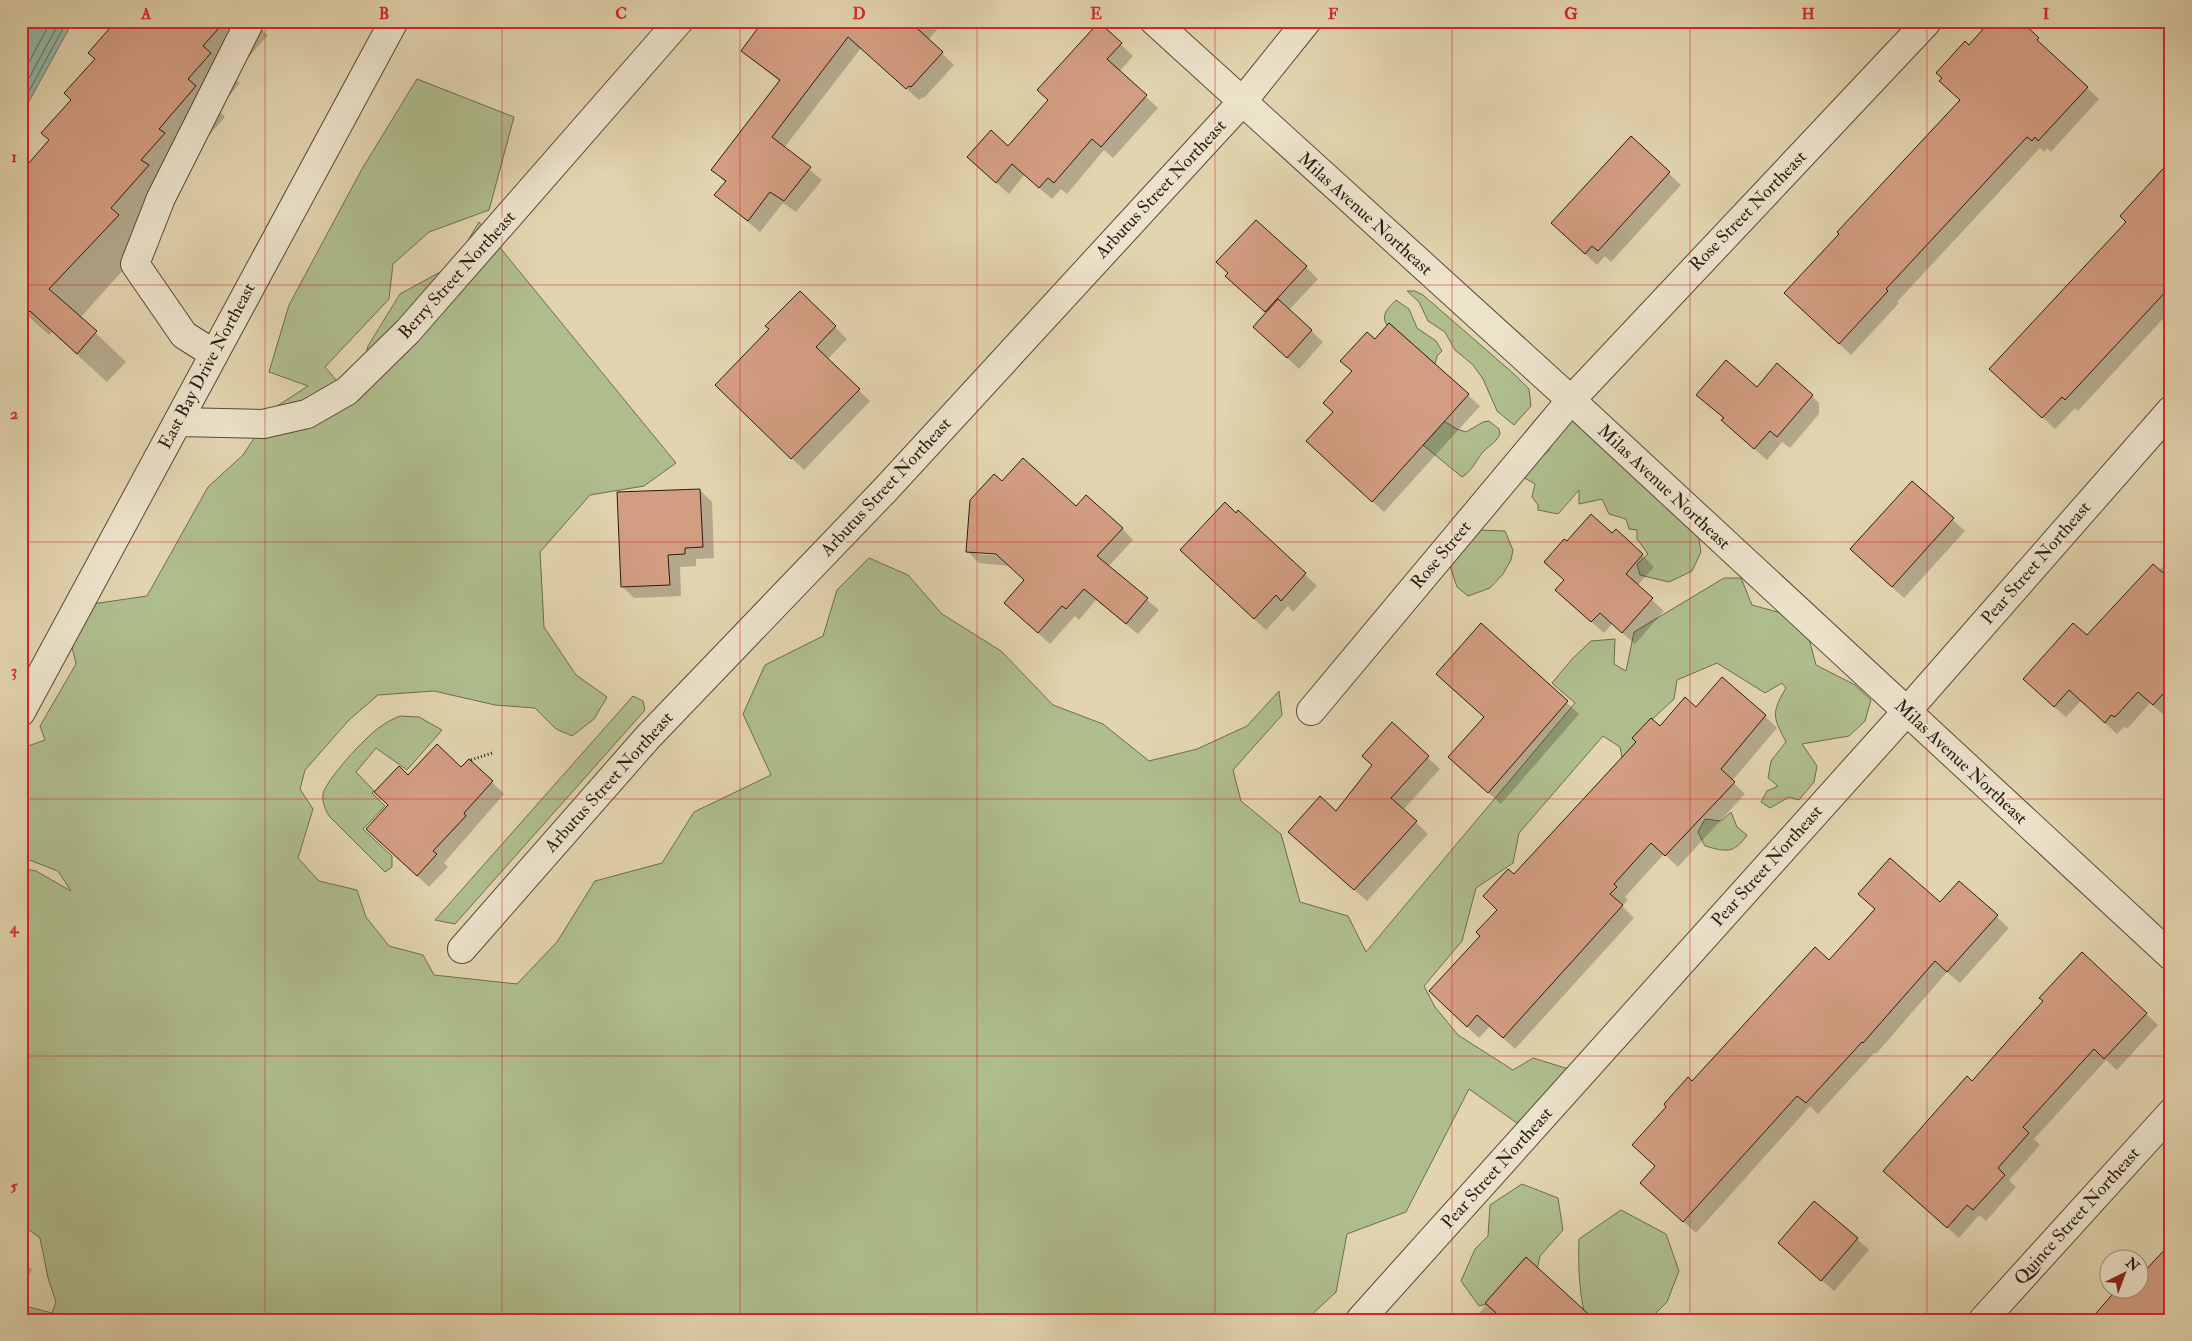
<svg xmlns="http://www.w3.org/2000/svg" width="2192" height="1341" font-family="'IM FELL Double Pica',serif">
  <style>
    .green { fill: #afbd8d; stroke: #6c6c51 }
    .water { fill: #95b8a8; stroke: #697a6d }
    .shadow { fill: #0003; fill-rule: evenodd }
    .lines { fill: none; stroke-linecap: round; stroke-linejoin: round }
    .shore { stroke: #5e6a5e; stroke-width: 1 }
    .building { fill: #d39d81; stroke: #281c15 }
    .minor-casing { stroke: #564a3c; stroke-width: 30 }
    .path { stroke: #281c15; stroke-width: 3; stroke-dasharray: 1 2.5; stroke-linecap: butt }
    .minor { stroke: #ece3cb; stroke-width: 28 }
    .grid { fill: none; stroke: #d62828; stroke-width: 1; stroke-opacity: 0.55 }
    .labels { text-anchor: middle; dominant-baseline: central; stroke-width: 4.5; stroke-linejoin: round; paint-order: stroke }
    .street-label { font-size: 18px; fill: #281c15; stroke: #ece3cb }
    .neatline { fill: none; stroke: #d62828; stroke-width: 2 }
    .grid-label { font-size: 16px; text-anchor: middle; font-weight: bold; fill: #d62828 }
  </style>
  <rect width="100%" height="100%" fill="#e2d4af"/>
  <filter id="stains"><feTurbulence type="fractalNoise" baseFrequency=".004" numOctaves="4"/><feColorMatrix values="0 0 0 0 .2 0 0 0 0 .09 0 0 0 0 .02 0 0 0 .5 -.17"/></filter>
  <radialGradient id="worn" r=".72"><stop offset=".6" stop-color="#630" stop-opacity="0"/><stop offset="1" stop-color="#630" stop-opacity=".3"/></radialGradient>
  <!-- green -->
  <g class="green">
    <path d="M417 79 514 117 489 210 429 232 393 264 389 299 325 367 354 401 368 346 400 294 453 265 479 222 676 463 644 486 590 495 540 552 544 627 576 675 607 697 594 719 572 736 556 729 535 708 495 705 434 691 378 695 349 720 305 770 300 789 313 809 298 858 319 881 357 890 366 917 389 946 423 955 434 975 517 984 557 942 595 881 662 863 694 812 771 775 743 714 765 665 823 636 837 590 869 558 908 575 942 614 1001 651 1053 705 1103 724 1149 761 1197 749 1247 726 1279 691 1282 715 1233 770 1241 801 1281 834 1300 902 1348 916 1366 952 1575 703 1552 683 1572 659 1591 641 1615 639 1614 664 1626 671 1634 632 1724 578H1741L1752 605 1781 613 1809 639 1816 665 1855 685 1871 700 1865 721 1849 736 1802 744 1817 766 1814 782 1799 800 1789 797 1770 808 1761 802 1767 791 1778 786 1768 778 1771 761 1786 742C1773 717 1771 713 1786 688L1782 683 1765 693 1717 663 1677 680 1674 699 1646 725 1625 773 1620 747 1603 736 1519 833 1513 863 1476 888 1462 941 1424 986 1435 1007 1458 1035 1513 1070 1533 1058 1572 1070 1521 1126 1469 1089 1406 1212 1347 1234 1336 1292 1306 1320H21V1305L52 1313 56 1302 48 1278 40 1238 21 1224V868L36 871 71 891 58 871 24 858 21 852V809L26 805 21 801V753L28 746 45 740 40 726 76 664 70 638 92 604 147 596 208 487 243 455 274 408 308 386 269 372 289 305 362 169Z"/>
    <polygon points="1407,291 1415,291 1423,295 1514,374 1529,389 1531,406 1514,425 1497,411 1483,379 1473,365 1455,350 1445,332 1428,321 1419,302"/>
    <path d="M1396 300 1409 309 1417 328 1436 341 1442 351 1437 356 1435 364 1389 323 1387 325C1380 314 1389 308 1396 300Z"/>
    <path d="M1570 414 1670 507 1678 519 1697 528 1701 552 1692 571 1669 582 1640 575 1637 564 1648 554 1637 539V530L1629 529 1626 519 1609 514 1602 499 1579 504V490L1558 514 1538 510V505L1532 497 1535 484 1523 477 1533 468 1532 457C1560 454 1544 444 1554 429 1558 424 1565 419 1570 414Z"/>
    <path d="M1444 421 1457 429 1466 432 1483 422 1489 421 1499 429 1500 434C1496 442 1493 443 1486 449 1477 457 1474 470 1462 477L1423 445Z"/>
    <polygon points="1478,530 1505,531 1513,550 1511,560 1503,574 1490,588 1468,596 1457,587 1450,566 1457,550 1470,542"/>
    <polygon points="633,696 643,701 645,710 455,924 435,920"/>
    <path d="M400 716 419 717 442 730 407 770 376 748 356 772 374 791 372 793 385 806 363 829 392 856V867L385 872 329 816C325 809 322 802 323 794 325 781 367 735 380 727 386 722 393 719 400 716Z"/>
    <path d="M1731 812 1737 827 1747 835C1734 854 1726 852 1705 846L1698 832 1705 819 1721 821Z"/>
    <polygon points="1522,1184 1558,1198 1563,1230 1540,1256 1535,1279 1522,1296 1479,1306 1461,1281 1475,1249 1488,1236 1490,1205"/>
    <path d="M1621 1210 1666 1234 1679 1271 1667 1302 1649 1320H1586C1579 1293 1578 1267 1579 1239Z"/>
  </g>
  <!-- water -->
  <polygon class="water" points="21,21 73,21 21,116"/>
  <!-- shadow -->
  <g class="shadow">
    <polygon points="117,21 268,21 261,29 268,35 232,76 240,83 218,109 225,117 188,159 194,164 171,190 178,196 140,238 125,268 80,318 126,362 107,382 52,332 49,335 21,310 50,141"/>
    <polygon points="822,21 944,21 928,40 954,65 924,98 922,97 919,100 861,48 784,148 822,180 796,212 783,203 760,232 716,195 726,183 713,170 780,82 742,51"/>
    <polygon points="2168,21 2171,21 2171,101 2168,99"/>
    <polygon points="1099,24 1133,56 1119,72 1158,108 1113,158 1104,150 1067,194 1061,189 1052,199 1024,175 1009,194 981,169 1008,148 1049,100"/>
    <polygon points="1969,46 2087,88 2099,99 2051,152 2047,148 2044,152 2040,148 1897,302 1899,303 1851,355 1797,305 1961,100"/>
    <polygon points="1631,138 1681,185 1611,262 1605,256 1597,265 1565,235"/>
    <polygon points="2171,162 2171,310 2078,411 2075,408 2055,429 2003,380 2127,222"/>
    <polygon points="1306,267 1318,279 1289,310 1323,342 1299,369 1266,338 1267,313 1239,288"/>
    <polygon points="800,292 847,339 827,360 870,401 804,470 728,397 771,329"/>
    <polygon points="1375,341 1468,395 1480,406 1384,512 1320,453 1334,412 1353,372 1342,361"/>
    <polygon points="1757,389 1807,391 1819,403 1819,414 1790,448 1782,442 1767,460 1735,432 1723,420 1725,419 1698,394"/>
    <path d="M1002 483 1077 507 1122 528 1133 540 1108 567 1159 610 1138 634 1096 600 1079 620 1075 616 1050 644 1017 614 1025 581 1009 566 979 563 967 551ZM978 552 1002 554V556L978 554Z"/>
    <polygon points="1912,483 1965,531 1904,598 1863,561"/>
    <polygon points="700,490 712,502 714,558 696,559 696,566 680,567 681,596 634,598 622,586"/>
    <polygon points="1239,512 1317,586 1293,612 1288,606 1266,630 1193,562"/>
    <polygon points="1612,535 1642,555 1654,567 1637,586 1664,611 1635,644 1612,624 1604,633 1568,601 1565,580 1567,543"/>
    <polygon points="2171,559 2171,710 2165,716 2150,703 2128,728 2124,727 2117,734 2081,701 2066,717 2036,691 2087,637"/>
    <polygon points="1482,625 1579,714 1501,804 1462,769 1485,718 1449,686"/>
    <polygon points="1696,709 1765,716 1777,728 1732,781 1745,794 1678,867 1664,854 1625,897 1628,900 1622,906 1634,918 1515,1049 1490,1026 1479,1038 1442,1003 1481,936 1499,910 1514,876 1660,728"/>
    <polygon points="1392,724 1440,769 1403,810 1428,834 1367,901 1302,843 1336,813 1373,765"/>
    <polygon points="469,760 504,794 444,863 448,867 429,887 379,841 389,806 408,777 461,768"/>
    <polygon points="1959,883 2009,928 1960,983 1947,972 1876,1054 1874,1053 1818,1114 1810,1106 1696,1233 1653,1194 1656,1166 1692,1082 1829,961 1940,904"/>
    <polygon points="2082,954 2158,1025 2117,1070 2106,1060 2034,1139 2040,1145 2009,1180 2016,1187 1986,1221 1979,1215 1959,1238 1884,1171 1972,1082 2044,1001"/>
    <polygon points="1857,1239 1869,1250 1834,1291 1779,1243"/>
    <polygon points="2171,1245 2171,1320 2092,1320 2140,1288 2140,1278"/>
    <polygon points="21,1259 32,1270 21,1289"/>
    <polygon points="1526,1259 1593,1320 1473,1320"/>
  </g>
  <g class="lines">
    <!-- shore -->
    <g class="shore">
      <polyline points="21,77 51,21"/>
      <polyline points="21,93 60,21"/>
      <polyline points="21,106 67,21"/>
    </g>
  </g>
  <!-- building -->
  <g class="building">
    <polygon points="116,21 225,21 203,46 211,53 188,79 196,86 159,129 165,133 141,160 149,165 111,208 119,215 49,289 97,331 77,354 30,311 21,320 21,172 49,140 41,133 71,100 64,93 95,59 88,53"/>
    <polygon points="763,21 909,21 943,52 911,87 909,86 906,89 848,37 772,137 811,167 784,201 770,192 748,221 714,195 726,181 711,170 780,80 741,51"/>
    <polygon points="1990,21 2021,21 2039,38 2037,40 2088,87 2038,141 2035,137 2032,141 2027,137 1886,289 1888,291 1839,344 1784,293 1839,234 1837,232 1960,100 1939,81 1942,78 1936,73 1965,41 1969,45"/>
    <polygon points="1099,22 1122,43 1107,59 1147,95 1101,147 1092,139 1054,183 1048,178 1039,188 1012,164 996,183 967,157 991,130 1008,146 1048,100 1037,90"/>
    <polygon points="1631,136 1670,172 1598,251 1592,246 1585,254 1551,223"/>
    <polygon points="2171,160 2171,286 2065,400 2062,397 2042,418 1989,369 2126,222 2120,216"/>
    <polygon points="1256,220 1307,266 1265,312 1225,276 1228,273 1216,262"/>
    <polygon points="800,291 836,326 816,347 860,389 791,459 715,385 769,329 765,326"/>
    <polygon points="1278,299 1312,330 1287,358 1253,327"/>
    <polygon points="1389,323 1469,394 1372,502 1306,441 1333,412 1323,403 1352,371 1340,361 1367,332 1375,339"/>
    <polygon points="1726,360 1757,387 1777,363 1813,395 1777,437 1770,431 1754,449 1721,420 1724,418 1696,395"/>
    <polygon points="1023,458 1076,506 1086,495 1123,528 1097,556 1148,598 1126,624 1084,589 1066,609 1062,606 1038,633 1004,603 1024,580 996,554 966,552 970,500 994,474 1002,481"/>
    <polygon points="1912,481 1954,518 1892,587 1850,549"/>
    <polygon points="700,489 703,547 685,548 685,554 668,555 670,585 621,587 617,492"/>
    <polygon points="1225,502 1236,513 1238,510 1306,573 1281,601 1276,595 1254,619 1180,550"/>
    <polygon points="1591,514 1612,533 1616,529 1643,554 1626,574 1653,598 1622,633 1600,613 1591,622 1555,590 1564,580 1544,562 1564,539 1567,541"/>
    <polygon points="2153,564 2171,580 2171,685 2153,705 2138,692 2115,717 2111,715 2105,723 2069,690 2054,707 2023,679 2073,623 2087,635"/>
    <polygon points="1481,623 1568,701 1488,793 1448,757 1484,717 1436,674"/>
    <polygon points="1722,677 1766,715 1721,769 1735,782 1665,856 1651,843 1614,884 1617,887 1610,894 1623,905 1503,1038 1477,1015 1467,1027 1429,991 1480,936 1476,932 1497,910 1483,896 1508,869 1514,874 1636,742 1632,738 1651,718 1660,726 1685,697 1696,707"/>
    <polygon points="1392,722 1429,756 1391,798 1417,821 1354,890 1288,832 1320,796 1336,811 1372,765 1362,756"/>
    <polygon points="437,744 461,767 469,759 493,781 464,813 466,816 433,851 437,854 417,876 366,829 388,805 374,792 399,766 408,775"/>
    <polygon points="1890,858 1940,902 1959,881 1998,915 1947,972 1935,961 1863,1043 1862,1042 1806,1103 1797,1096 1683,1222 1640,1183 1655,1166 1632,1145 1666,1107 1664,1104 1688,1077 1692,1081 1815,947 1829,960 1875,909 1858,894"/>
    <polygon points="2082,952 2147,1013 2104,1059 2094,1049 2023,1127 2029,1133 1998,1168 2005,1175 1973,1210 1967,1205 1947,1228 1883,1171 1967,1076 1972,1081 2043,1001 2039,998"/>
    <polygon points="1814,1201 1858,1238 1821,1281 1778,1243"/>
    <polygon points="2171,1243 2171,1308 2160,1320 2090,1320 2118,1288 2140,1288 2140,1276"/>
    <polygon points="1526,1257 1595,1320 1504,1320 1485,1303"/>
  </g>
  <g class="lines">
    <!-- minor casing -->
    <g class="minor-casing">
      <g id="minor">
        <polyline points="1154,21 1571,400 2171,956"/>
        <polyline points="214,354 184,335 135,264 161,198 250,21"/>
        <polyline points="178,422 263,424 307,414 347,391 408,331 679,21"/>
        <polyline points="1311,711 1571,400 1926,23"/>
        <polyline points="21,712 394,21"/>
        <polyline points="462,949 648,737 886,489 1242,102 1307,21"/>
        <polyline points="1360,1320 1907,711 2171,410"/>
        <polyline points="1983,1320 2171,1113"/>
      </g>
    </g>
    <!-- path -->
    <polyline class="path" points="471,760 492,753"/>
    <!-- minor -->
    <use href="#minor" class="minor"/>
  </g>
  <!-- grid -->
  <path class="grid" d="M265 21V1320M502 21V1320M740 21V1320M977 21V1320M1215 21V1320M1452 21V1320M1690 21V1320M1927 21V1320M21 285H2171M21 542H2171M21 799H2171M21 1056H2171"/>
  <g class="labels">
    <!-- street labels -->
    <g class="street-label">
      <text transform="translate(1161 189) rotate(-47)">Arbutus Street Northeast</text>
      <text transform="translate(1748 211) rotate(-46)">Rose Street Northeast</text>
      <text transform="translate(1365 214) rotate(42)">Milas Avenue Northeast</text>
      <text transform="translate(457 275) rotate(-48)">Berry Street Northeast</text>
      <text transform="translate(207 366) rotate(-62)">East Bay Drive Northeast</text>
      <text transform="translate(886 487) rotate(-47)">Arbutus Street Northeast</text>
      <text transform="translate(1664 487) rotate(43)">Milas Avenue Northeast</text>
      <text transform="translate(1441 555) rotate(-50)">Rose Street</text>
      <text transform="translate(2036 563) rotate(-49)">Pear Street Northeast</text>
      <text transform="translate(1961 762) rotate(43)">Milas Avenue Northeast</text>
      <text transform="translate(609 782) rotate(-48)">Arbutus Street Northeast</text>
      <text transform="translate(1767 866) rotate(-48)">Pear Street Northeast</text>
      <text transform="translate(1497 1168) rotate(-48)">Pear Street Northeast</text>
      <text transform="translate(2077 1216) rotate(-48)">Quince Street Northeast</text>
    </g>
  </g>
  <!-- margin -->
  <rect width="2192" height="1341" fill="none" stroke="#e2d4af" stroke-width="55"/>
  <!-- north arrow -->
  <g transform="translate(2124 1274) rotate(42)"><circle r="24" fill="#ece3cb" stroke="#9e9382"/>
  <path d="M0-4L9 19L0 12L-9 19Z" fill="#8f2418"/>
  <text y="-8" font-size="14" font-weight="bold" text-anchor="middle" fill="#281c15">N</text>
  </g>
  <rect x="28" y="28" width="2136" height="1286" class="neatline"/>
  <g class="grid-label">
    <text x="146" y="19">A</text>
    <text x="384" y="19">B</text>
    <text x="621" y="19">C</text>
    <text x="859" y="19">D</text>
    <text x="1096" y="19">E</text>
    <text x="1333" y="19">F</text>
    <text x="1571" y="19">G</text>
    <text x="1808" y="19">H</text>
    <text x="2046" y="19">I</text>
    <text x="14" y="162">1</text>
    <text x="14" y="419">2</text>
    <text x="14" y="676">3</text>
    <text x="14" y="933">4</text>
    <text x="14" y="1191">5</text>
  </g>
  <rect width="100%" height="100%" filter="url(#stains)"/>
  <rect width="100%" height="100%" fill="url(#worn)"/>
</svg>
